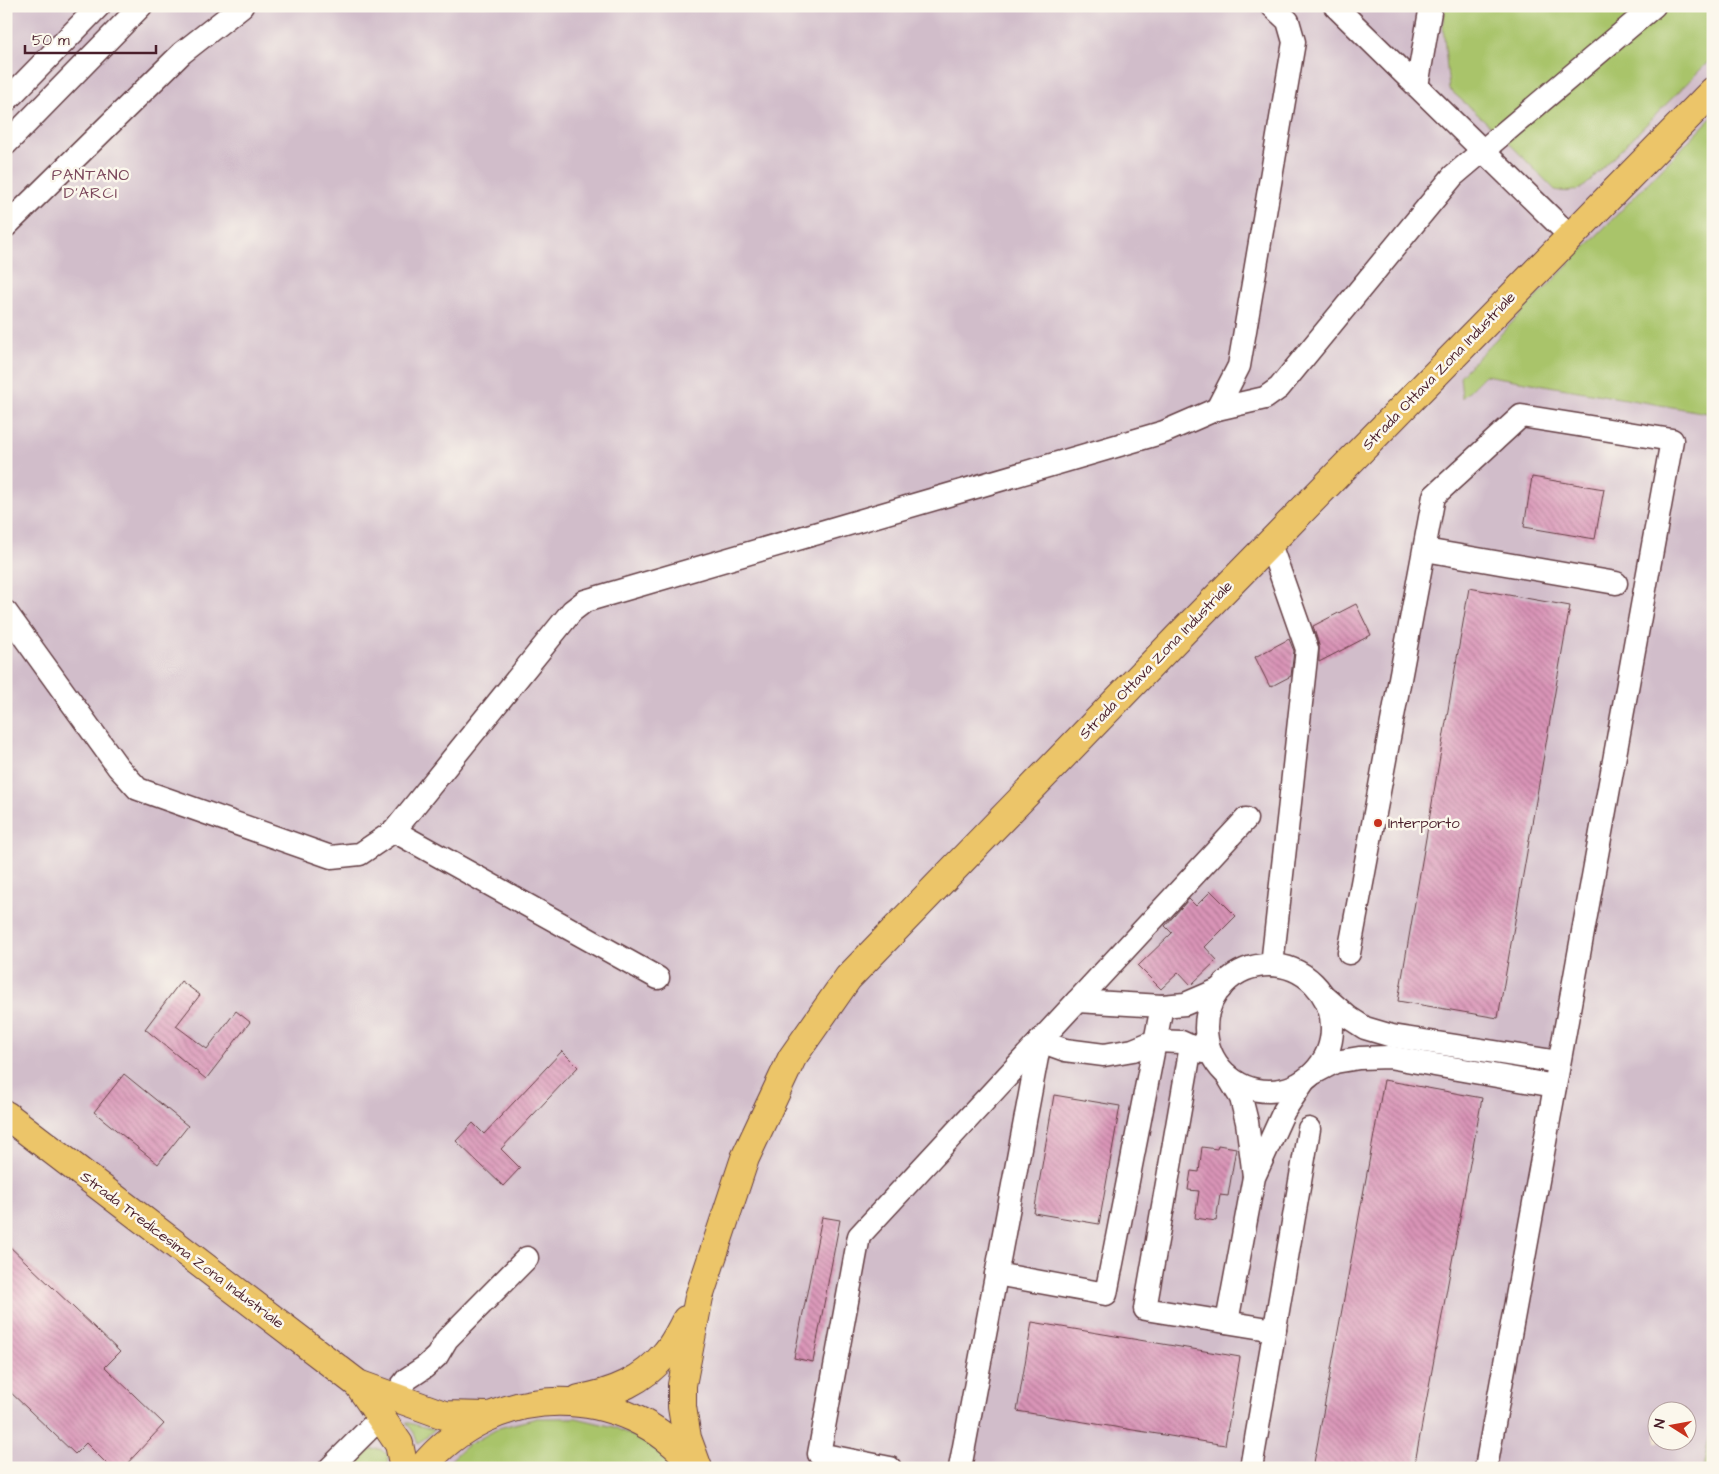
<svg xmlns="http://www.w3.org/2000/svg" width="1719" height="1474" font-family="'Architects Daughter',sans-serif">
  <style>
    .industrial { fill: #d1bdca; fill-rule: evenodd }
    .green { fill: #a9c46a; stroke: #7a724a }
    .building { fill: url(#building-back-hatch) }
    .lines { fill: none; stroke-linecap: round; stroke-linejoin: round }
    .minor-casing { stroke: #633d43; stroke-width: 25 }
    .major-casing { stroke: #633d43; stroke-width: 30 }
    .minor { stroke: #fff; stroke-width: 22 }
    .major { stroke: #ecc569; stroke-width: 28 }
    .poi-dot { fill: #c8321e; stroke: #fbf7ec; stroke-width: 2 }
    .labels { text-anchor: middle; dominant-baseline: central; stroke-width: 5; stroke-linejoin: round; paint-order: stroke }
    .street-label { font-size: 15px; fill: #4a1f2b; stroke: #fbf7ec }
    .poi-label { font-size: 15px; fill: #4a1f2b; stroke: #fbf7ec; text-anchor: start }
    .neighbourhood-label { font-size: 16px; letter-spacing: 1px; fill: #7c485c; stroke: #fbf7ec }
  </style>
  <defs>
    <pattern id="building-back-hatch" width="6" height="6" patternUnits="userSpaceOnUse" patternTransform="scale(1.25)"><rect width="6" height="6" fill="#d994b7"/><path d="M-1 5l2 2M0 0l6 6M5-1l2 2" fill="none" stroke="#b27895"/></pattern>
  </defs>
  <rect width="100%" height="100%" fill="#fbf7ec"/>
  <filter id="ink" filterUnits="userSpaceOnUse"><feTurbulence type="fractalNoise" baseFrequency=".02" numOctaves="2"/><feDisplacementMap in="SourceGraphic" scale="10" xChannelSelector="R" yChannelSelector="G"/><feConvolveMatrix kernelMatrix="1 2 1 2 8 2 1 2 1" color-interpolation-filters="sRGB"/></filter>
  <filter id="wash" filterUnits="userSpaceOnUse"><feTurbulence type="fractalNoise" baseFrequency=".0096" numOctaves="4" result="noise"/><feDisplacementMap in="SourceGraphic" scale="20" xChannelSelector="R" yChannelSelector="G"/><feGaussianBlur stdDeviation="1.12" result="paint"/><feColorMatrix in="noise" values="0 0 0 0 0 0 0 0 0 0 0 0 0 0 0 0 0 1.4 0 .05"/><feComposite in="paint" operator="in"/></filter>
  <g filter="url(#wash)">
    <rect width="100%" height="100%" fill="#f3e6cd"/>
    <!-- industrial -->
    <path class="industrial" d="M6 6H1713V1468H6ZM1656 1412H1686V1442H1656Z"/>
    <!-- green -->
    <g class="green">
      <path d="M1445 6H1713V57L1586 185C1576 192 1567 193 1555 190L1501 135 1449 89 1443 26Z"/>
      <polygon points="1713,116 1713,414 1485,375 1462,398 1460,376"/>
      <polygon points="537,1418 576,1418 614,1427 649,1444 676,1468 442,1468 465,1447 499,1428"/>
      <polygon points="1713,1419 1713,1468 1703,1468"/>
      <polygon points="406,1422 434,1430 418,1444 414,1433"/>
      <polygon points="380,1449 388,1455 389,1468 352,1468 370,1450"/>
    </g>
    <g id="blocks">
      <!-- building -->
      <g class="building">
        <polygon points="1532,477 1604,489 1595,539 1524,527"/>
        <polygon points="1469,588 1570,606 1498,1018 1398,1001"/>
        <polygon points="1356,604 1371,635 1319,662 1319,645 1313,626"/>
        <polygon points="1289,639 1294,651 1291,676 1270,687 1255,657"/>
        <polygon points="1211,891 1236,916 1205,947 1217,960 1191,985 1179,972 1161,989 1138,966 1172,933 1165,926 1189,899 1196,906"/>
        <polygon points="181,981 200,995 176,1026 207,1049 236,1011 250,1022 206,1079 145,1029"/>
        <polygon points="562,1051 578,1067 501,1149 520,1168 503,1186 456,1141 473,1123 484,1134"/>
        <polygon points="124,1074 188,1126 158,1164 94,1112"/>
        <polygon points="1384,1080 1482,1098 1414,1468 1313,1468"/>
        <polygon points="1054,1095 1120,1106 1099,1224 1034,1213"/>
        <polygon points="1218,1145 1236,1148 1228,1196 1220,1195 1216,1221 1195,1218 1199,1191 1188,1190 1191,1171 1199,1172 1202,1147 1217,1149"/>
        <polygon points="822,1217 840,1220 813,1362 794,1358"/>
        <polygon points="6,1243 120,1352 105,1367 164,1424 123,1468 111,1468 86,1443 75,1454 6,1388"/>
        <polygon points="1032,1322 1240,1357 1225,1445 1017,1411"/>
      </g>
    </g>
  </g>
  <g filter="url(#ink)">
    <use href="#blocks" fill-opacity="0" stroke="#633d43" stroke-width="1"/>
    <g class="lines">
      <!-- minor casing -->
      <g class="minor-casing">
        <g id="minor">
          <polyline points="1272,6 1288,21 1294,42 1239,366 1217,409 1265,398 1279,388 1453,176 1654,6"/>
          <polyline points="1335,6 1570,236"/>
          <polyline points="1417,86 1431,6"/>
          <polyline points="6,101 99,6"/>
          <polyline points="6,144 141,6"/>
          <polyline points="6,226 182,53 242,6"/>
          <polyline points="1270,544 1307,649 1272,965"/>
          <polyline points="1425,550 1616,583"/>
          <polyline points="6,612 118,767 138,789 331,857 360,854 394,831 572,611 585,601 1164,432 1217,409"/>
          <polyline points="394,831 658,978"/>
          <polyline points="1349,953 1434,496 1521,416 1672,440 1486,1468"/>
          <circle cx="1269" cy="1028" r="63"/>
          <polyline points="1324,996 1348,1017 1365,1028 1392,1036 1559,1062"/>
          <polyline points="1077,1001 1162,1006 1185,1004 1220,989"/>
          <polyline points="1040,1041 1065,1050 1104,1055 1133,1050 1155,1041 1181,1042 1203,1052"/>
          <polyline points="1191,1046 1145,1309 1275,1330"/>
          <polyline points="1314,1073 1335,1062 1359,1058 1389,1057 1555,1086"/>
          <polyline points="1227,1075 1241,1098 1247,1122 1254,1176"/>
          <polyline points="996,1274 1106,1294 1162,1006"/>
          <polyline points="1227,1322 1254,1177 1284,1111 1304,1081"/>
          <polyline points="393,1397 407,1379 425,1367 437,1356 447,1339 527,1258"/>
          <polyline points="330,1468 381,1417"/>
          <polyline points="890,1468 819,1454 859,1236 1246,819"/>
          <polyline points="960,1468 1040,1041"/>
          <polyline points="1251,1468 1309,1129"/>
        </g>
      </g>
      <!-- major casing -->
      <g class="major-casing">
        <g id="major">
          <polyline points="6,1115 358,1384 444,1415 489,1416"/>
          <polyline points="358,1384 399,1444 404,1468"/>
          <path d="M579 1399C614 1393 643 1381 666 1353 674 1344 680 1331 686 1320"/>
          <path d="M422 1468C493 1381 623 1379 695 1466"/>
          <polyline points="698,1468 687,1438 682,1407 682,1385 699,1297 745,1158 792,1058 848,978 1182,633 1713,91"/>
        </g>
      </g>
      <!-- minor -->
      <use href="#minor" class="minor"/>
      <!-- major -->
      <use href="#major" class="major"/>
    </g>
  </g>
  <!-- markers -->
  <circle class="poi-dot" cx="1378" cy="823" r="5"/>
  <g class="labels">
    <!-- street labels -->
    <g class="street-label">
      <text transform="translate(1439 371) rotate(-46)">Strada Ottava Zona Industriale</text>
      <text transform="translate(1156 660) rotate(-46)">Strada Ottava Zona Industriale</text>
      <text transform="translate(182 1250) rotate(37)">Strada Tredicesima Zona Industriale</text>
    </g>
    <!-- poi labels -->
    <g class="poi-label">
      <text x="1388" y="823">Interporto</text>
    </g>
    <!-- neighbourhood labels -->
    <g class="neighbourhood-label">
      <text x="91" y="175">PANTANO<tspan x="91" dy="18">D'ARCI</tspan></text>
    </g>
  </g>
  <!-- margin -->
  <rect width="1719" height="1474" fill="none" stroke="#fbf7ec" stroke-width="25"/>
  <!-- north arrow -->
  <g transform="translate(1672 1426) rotate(281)"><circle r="24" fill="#fbf7ec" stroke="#b4a19f"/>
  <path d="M0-4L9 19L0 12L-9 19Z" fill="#c8321e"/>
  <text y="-8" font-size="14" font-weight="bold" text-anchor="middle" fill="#4a1f2b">N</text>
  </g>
  <!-- scale -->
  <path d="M25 45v8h131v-8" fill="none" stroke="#4a1f2b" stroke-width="2.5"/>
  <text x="32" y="45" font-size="15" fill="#4a1f2b" stroke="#fbf7ec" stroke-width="4" paint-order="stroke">50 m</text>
</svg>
